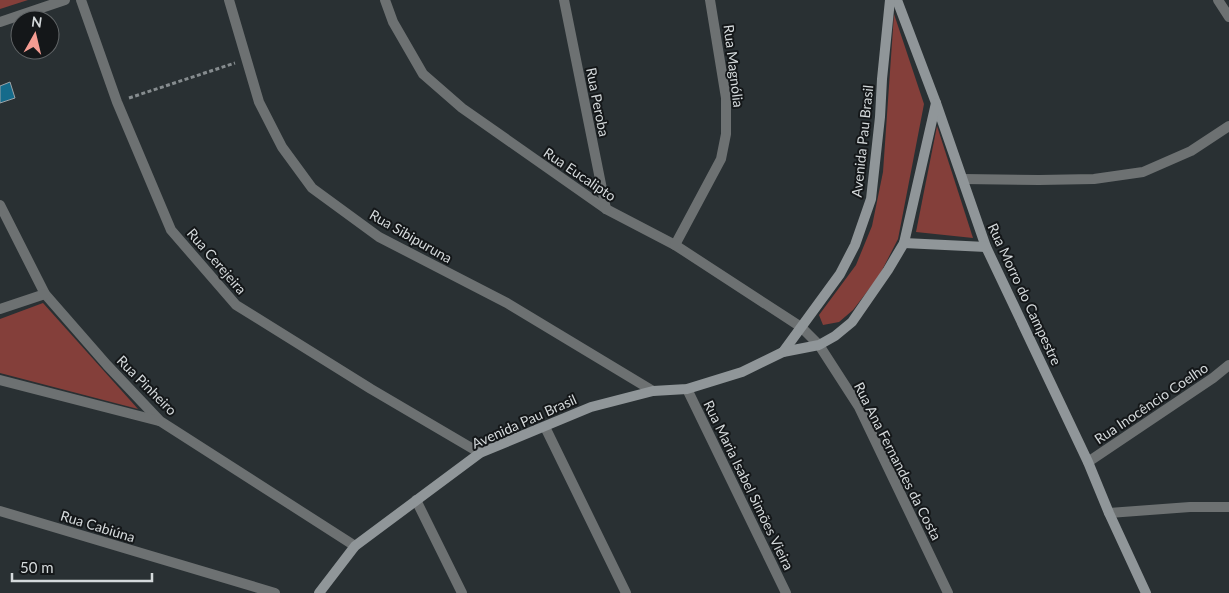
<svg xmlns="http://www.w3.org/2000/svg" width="1229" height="593" font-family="Lato,sans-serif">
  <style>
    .green { fill: #843f3a }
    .building { fill: #156b8b; stroke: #9ba3a8 }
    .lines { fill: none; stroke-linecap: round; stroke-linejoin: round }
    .path { stroke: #868c8f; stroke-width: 3; stroke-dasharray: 4 2.5; stroke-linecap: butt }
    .street { stroke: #6d7172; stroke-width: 10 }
    .secondary { stroke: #909699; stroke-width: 10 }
    .labels { text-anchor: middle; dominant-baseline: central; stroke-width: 4; stroke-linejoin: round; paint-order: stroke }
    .street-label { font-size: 14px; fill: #d5dadc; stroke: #141719 }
  </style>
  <rect width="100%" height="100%" fill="#293033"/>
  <!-- green -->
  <g class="green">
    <polygon points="0,0 28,0 0,9"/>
    <polygon points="894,14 924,104 898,239 879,276 853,310 839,322 823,325 819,315 856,265 872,226 883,172"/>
    <polygon points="937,126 973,238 916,232"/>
    <polygon points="43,303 138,409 0,373 0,319"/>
  </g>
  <!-- building -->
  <polygon class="building" points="10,82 15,98 0,103 0,86"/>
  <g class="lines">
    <!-- path -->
    <polyline class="path" points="129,98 235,63"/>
    <!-- street -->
    <g class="street">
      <polyline points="81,0 117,102 171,230 236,305 371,389 480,453"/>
      <polyline points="229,0 259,102 282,147 312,188 379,237 507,303 653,391"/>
      <polyline points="385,0 393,22 423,74 462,108 606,209 675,245 801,327 819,345 859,407 948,593"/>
      <polyline points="564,0 606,209"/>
      <polyline points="1218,0 1229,17"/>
      <polyline points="0,22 65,0"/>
      <polyline points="963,179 1039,180 1094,179 1143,172 1191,151 1229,126"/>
      <polyline points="0,205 45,294 107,365 160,421 355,546"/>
      <polyline points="675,245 721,159 726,134 726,98 710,0"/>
      <polyline points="0,309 45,294"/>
      <polyline points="0,380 159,421"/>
      <polyline points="687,389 786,593"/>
      <polyline points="545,427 626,593"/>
      <polyline points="1088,462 1213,378 1229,365"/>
      <polyline points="416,500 462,593"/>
      <polyline points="0,511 275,593"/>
      <polyline points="1109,513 1190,507 1229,507"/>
    </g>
    <!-- secondary -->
    <g class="secondary">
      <polyline points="897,0 936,103 986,247 1088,462 1109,513 1146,593"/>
      <polyline points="904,243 986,247"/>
      <polyline points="783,352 840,274 855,245 871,199 880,117 882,79 890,0"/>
      <polyline points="319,593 355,546 480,453 591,407 653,391 687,389 742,372 783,352 819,345 835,336 852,322 888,270 904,243 936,103"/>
    </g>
  </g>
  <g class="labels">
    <!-- street labels -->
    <g class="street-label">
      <text transform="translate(734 66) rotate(83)">Rua Magnólia</text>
      <text transform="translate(598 102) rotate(79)">Rua Peroba</text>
      <text transform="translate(862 141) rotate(-84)">Avenida Pau Brasil</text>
      <text transform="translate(580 174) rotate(34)">Rua Eucalipto</text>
      <text transform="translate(411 236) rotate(30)">Rua Sibipuruna</text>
      <text transform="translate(217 261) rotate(49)">Rua Cerejeira</text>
      <text transform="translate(1025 294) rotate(65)">Rua Morro do Campestre</text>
      <text transform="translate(147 385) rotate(45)">Rua Pinheiro</text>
      <text transform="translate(1151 403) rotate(-34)">Rua Inocêncio Coelho</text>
      <text transform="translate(524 421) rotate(-24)">Avenida Pau Brasil</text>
      <text transform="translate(898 461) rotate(63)">Rua Ana Fernandes da Costa</text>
      <text transform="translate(749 485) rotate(64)">Rua Maria Isabel Simões Vieira</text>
      <text transform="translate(98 526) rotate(17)">Rua Cabiúna</text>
    </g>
  </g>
  <!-- north arrow -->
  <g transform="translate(35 35) rotate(8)"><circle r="24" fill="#141719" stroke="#616567"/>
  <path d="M0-4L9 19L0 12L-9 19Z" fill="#f59c92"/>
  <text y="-8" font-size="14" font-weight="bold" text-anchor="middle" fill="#d5dadc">N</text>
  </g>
  <!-- scale -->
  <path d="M12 573v8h140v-8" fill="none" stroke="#d5dadc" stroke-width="2.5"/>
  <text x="20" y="573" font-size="15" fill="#d5dadc" stroke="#141719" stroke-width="4" paint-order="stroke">50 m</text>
</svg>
